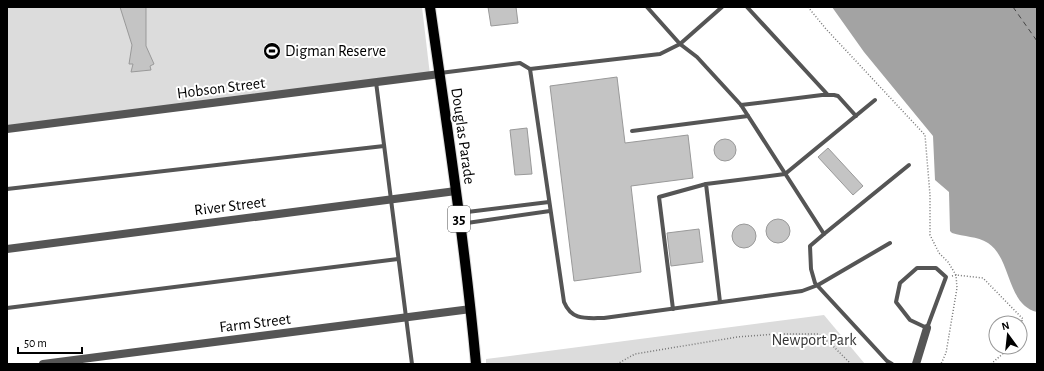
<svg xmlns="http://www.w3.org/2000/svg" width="1044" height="371" font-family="'Alegreya Sans',sans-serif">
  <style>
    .green { fill: #dcdcdc }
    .water { fill: #a3a3a3 }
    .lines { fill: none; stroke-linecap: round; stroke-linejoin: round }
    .ferry { stroke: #444; stroke-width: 1; stroke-dasharray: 5 4; stroke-linecap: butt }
    .building { fill: #c4c4c4; stroke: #999 }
    .primary-casing { stroke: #dbdbdb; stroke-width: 12 }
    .path { stroke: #777; stroke-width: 1.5; stroke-dasharray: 1 2; stroke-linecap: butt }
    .service { stroke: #555; stroke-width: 4 }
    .minor { stroke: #555; stroke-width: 8 }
    .primary { stroke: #000; stroke-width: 10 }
    .labels { text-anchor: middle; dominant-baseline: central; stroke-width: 4; stroke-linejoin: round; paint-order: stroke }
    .shield { fill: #fff; stroke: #4c4c4c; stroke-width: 1 }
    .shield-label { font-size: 15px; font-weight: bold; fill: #000 }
    .poi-label { font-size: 16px; fill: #000; stroke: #fff; text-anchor: start }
    .street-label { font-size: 16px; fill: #000; stroke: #fff }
    .park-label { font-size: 16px; fill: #333; stroke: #fff }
  </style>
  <rect width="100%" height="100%" fill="#fff"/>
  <!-- green -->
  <g class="green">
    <polygon points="7,7 422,7 430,75 7,129"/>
    <polygon points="824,315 865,364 486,364 486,359"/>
  </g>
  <!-- water -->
  <path class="water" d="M832 7H1037V312C1006 304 1012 259 988 243 977 236 964 237 952 233L950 231 949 192 935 180 933 136 864 52Z"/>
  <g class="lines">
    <!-- ferry -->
    <polyline class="ferry" points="1013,7 1037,41"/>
  </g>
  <!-- building -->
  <g class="building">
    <polygon points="120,7 146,7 146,46 154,64 150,66 151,70 131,72 133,64 129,64 132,45"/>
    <polygon points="488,7 516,7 518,23 491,26"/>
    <polygon points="617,77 625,143 688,135 693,178 631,186 641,272 574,281 550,86"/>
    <polygon points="527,128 532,174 515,175 510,130"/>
    <circle cx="725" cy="150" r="11"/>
    <polygon points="828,148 863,186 853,195 818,157"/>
    <circle cx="778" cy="231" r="12"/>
    <circle cx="744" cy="236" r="12"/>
    <polygon points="699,229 703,262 671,266 667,233"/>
  </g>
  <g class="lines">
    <!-- primary casing -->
    <g class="primary-casing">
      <path id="primary" d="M430 7C447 126 465 245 476 364"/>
    </g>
    <!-- path -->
    <g class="path">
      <polyline points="808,7 826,29 925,135 930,195 930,235 939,253 948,262 956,275 957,288 946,353 941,364"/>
      <polyline points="952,276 956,275 983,278 1023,319 1020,324"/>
      <polyline points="617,364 635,354 737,337 776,334 818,334 833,346 851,364"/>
      <polyline points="991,364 1007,350 1009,347"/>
    </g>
    <!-- service -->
    <g class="service">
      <polyline points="647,7 680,44 697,57 741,105 824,234 810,246 811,269 815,283 887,361 892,364"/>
      <polyline points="747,7 828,95"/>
      <path d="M530 69 564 302C572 321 586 318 604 318L802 291 818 285 890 243"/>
      <polyline points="440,73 520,63 530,69 660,54 680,44 722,7"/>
      <polyline points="376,82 412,364"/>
      <polyline points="741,105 822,95 834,95 838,96 856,116"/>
      <polyline points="632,131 748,116"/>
      <polyline points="7,189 384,146"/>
      <polyline points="459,213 549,202"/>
      <polyline points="460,224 550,211"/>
      <polyline points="824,234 909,165"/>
      <polygon points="917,268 936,268 946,277 927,328 910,320 896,302 900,283"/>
      <polyline points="720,302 706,184 785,174 875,100"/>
      <polyline points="7,308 398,259"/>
      <polyline points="673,309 659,197 706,184"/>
    </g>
    <!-- minor -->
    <g class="minor">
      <polyline points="7,129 440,74"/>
      <polyline points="7,249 456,191"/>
      <polyline points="43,364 471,309"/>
      <polyline points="916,364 927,328"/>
    </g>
    <!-- primary -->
    <use href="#primary" class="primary"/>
  </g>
  <!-- icons -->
  <defs>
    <g id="stadium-disc" transform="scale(0.9)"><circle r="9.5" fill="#000" stroke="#fff"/><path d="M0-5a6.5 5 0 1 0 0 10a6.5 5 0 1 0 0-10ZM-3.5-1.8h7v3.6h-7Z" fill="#fff"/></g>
  </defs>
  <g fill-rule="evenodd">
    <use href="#stadium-disc" x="272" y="51"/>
  </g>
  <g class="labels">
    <!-- shield labels -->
    <rect class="shield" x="448" y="206" width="22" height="26" rx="3"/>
    <g class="shield-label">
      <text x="459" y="219">35</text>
    </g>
    <!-- poi labels -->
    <g class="poi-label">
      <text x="285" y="51">Digman Reserve</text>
    </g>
    <!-- street labels -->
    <g class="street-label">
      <text transform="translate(221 88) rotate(-7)">Hobson Street</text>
      <text transform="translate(463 136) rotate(82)">Douglas Parade</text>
      <text transform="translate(230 206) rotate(-7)">River Street</text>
      <text transform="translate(255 323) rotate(-7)">Farm Street</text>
    </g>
    <!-- park labels -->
    <g class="park-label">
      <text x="814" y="340">Newport Park</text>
    </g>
  </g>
  <!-- border -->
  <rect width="1044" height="371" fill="none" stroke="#000000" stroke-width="16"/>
  <!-- north arrow -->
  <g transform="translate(1008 335) rotate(345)"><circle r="19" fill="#ffffff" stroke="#999999"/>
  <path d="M0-3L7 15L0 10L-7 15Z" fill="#000000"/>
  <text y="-6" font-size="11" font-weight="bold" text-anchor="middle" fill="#000000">N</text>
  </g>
  <!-- scale -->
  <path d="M18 347v6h64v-6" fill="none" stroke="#000000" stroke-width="2"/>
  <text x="24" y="347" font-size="12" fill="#000000" stroke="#ffffff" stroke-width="3" paint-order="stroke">50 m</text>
</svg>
